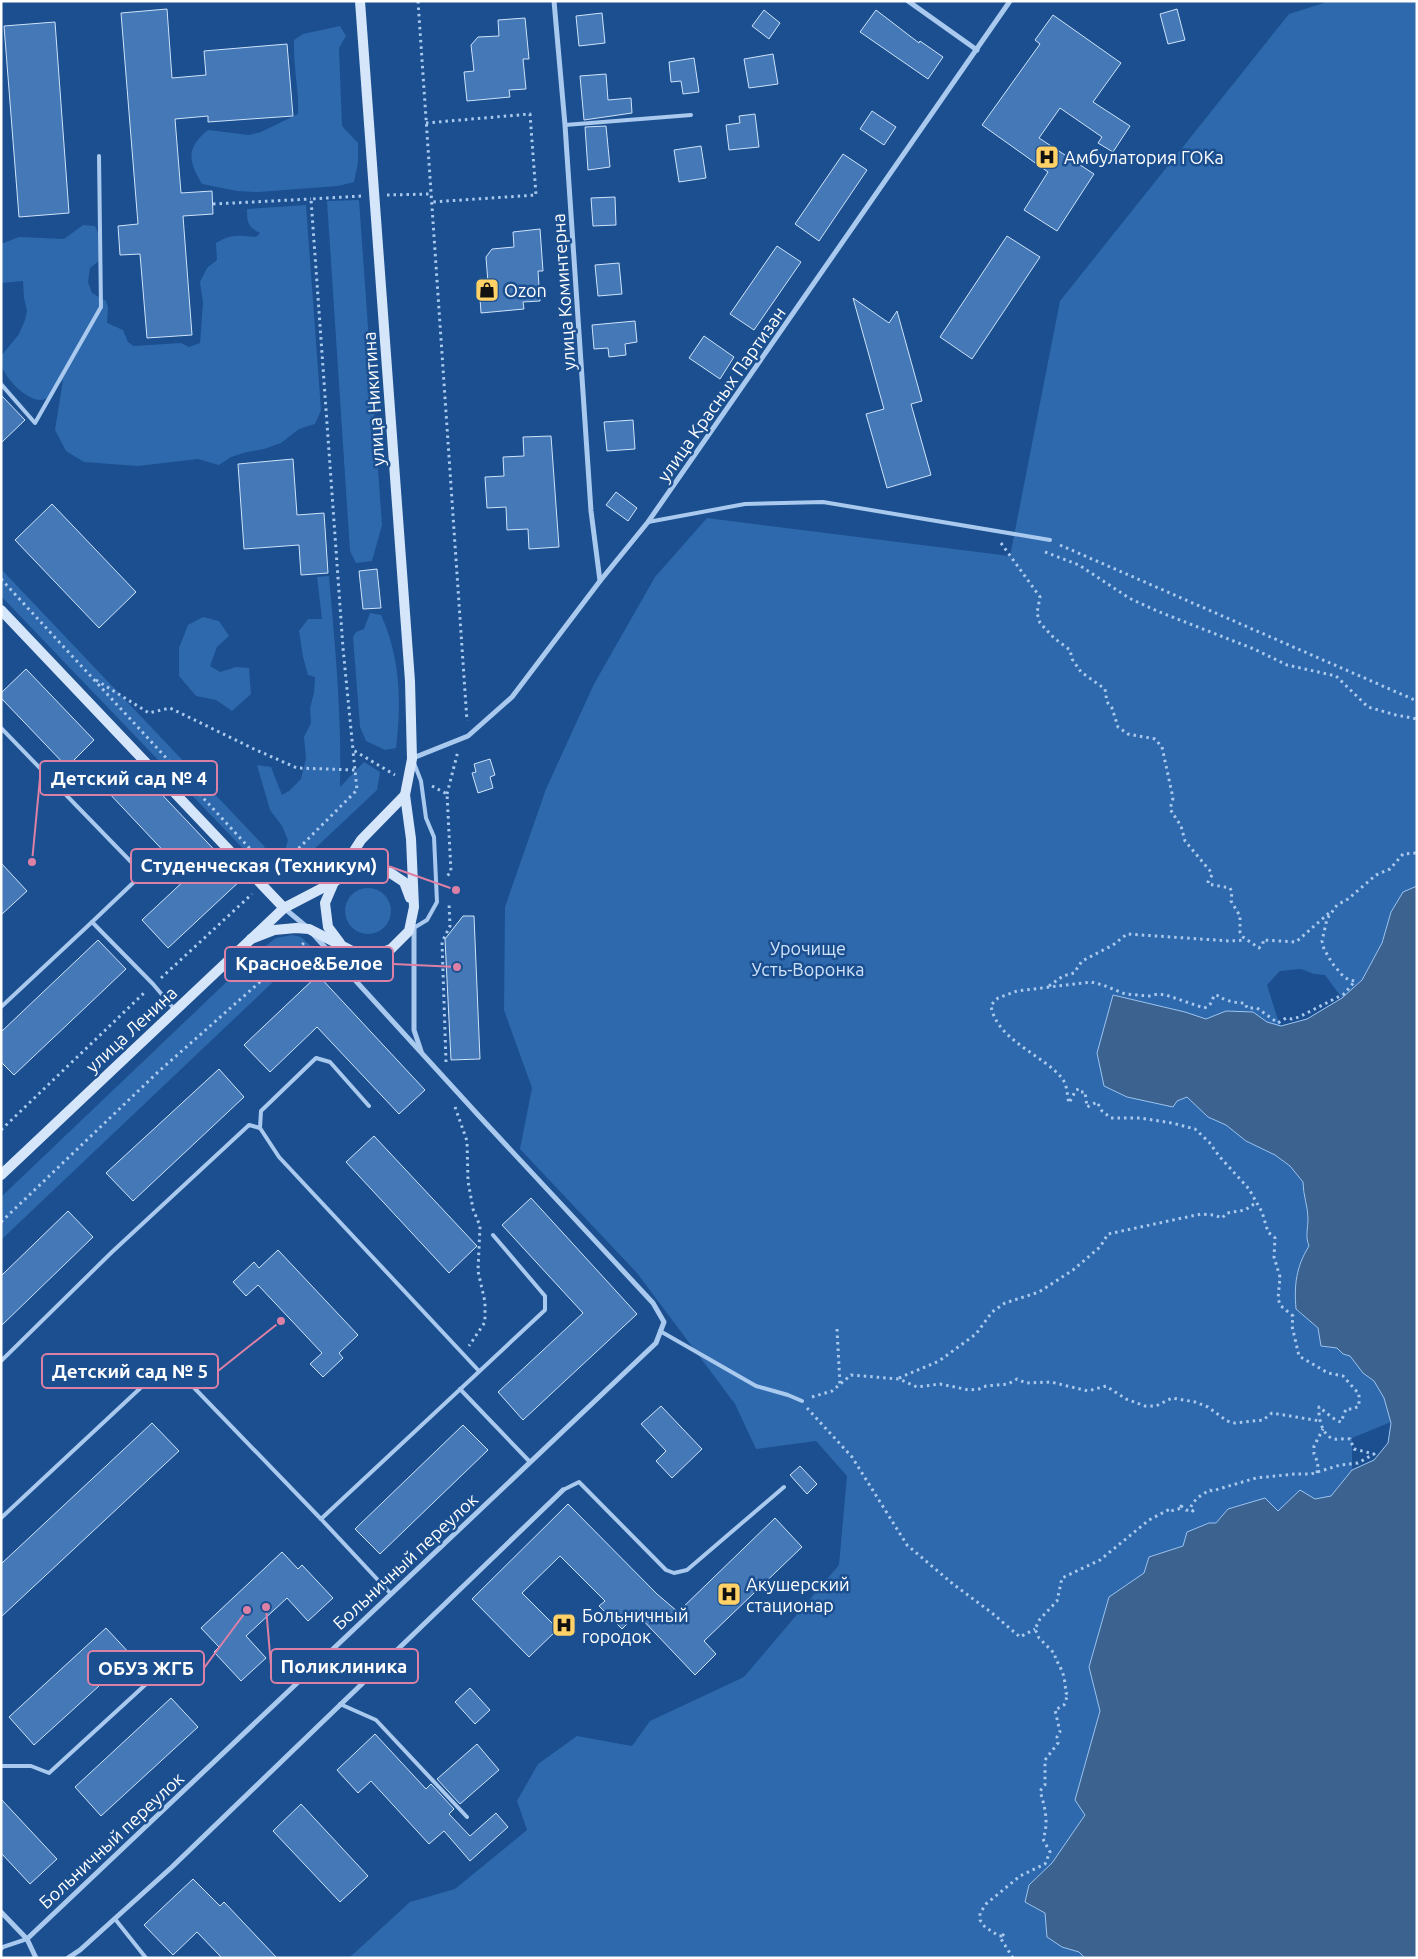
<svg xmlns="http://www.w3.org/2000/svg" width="1418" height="1959" font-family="Ubuntu,sans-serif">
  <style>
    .green { fill: #2e69ad }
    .water { fill: #3c6290; stroke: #9cc4f0 }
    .building { fill: #4478b7; stroke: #cfe3fa }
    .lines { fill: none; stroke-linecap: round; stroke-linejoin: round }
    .path { stroke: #a9c9ee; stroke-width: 3; stroke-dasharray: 2.5 4; stroke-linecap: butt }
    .lane { stroke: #a9c9ee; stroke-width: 4 }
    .street { stroke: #a9c9ee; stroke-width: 5 }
    .secondary { stroke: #d6e6fa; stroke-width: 10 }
    .labels { text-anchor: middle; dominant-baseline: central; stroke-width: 5; stroke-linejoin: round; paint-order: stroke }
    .poi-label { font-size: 18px; fill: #fff; stroke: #1b4f8f; text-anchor: start }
    .street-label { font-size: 18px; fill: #fff; stroke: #1b4f8f }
    .park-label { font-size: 18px; fill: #cfe3fa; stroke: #1b4f8f }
    .leader { fill: none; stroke: #dd80a5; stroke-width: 2 }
    .callout-dot { fill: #dd80a5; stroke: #1b4f8f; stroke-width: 2 }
    .callout { fill: #1b4f8f; stroke: #dd80a5; stroke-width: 2 }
    .callout-label { font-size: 19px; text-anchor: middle; font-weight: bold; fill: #fff }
  </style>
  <rect width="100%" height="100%" fill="#1b4f8f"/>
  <!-- green -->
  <g class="green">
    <path d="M1330 1H1417V886L1403 892 1391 912 1382 943 1362 980 1342 998 1325 975 1314 974 1301 969 1280 971 1267 985 1280 1026 1267 1022 1253 1012 1226 1011 1207 1019 1185 1012 1113 995 1152 1102 1173 1107 1177 1101 1187 1097 1208 1116 1226 1125 1246 1141 1275 1155 1290 1166 1303 1182C1303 1196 1308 1207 1308 1218 1308 1229 1305 1236 1309 1246 1296 1267 1294 1285 1296 1309L1318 1328 1321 1346 1337 1348 1343 1354 1350 1356 1363 1373 1374 1381 1384 1398 1391 1422 1352 1438V1470L1331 1496 1278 1511 1228 1509 1216 1523 1183 1546 1149 1557 1144 1573 1109 1597 1089 1667 1100 1711 1075 1800 1085 1815 1052 1863 1030 1885 1062 1947 1079 1952 1085 1958H349L410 1902 455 1889 527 1830 517 1801 538 1764 577 1736 632 1746 650 1721 744 1677 839 1565 847 1476 816 1441 756 1449 735 1404 637 1273 520 1149 532 1088 504 1010 505 907 546 789 594 684 655 577 707 518 1010 556 1060 301 1289 14Z"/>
    <path d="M340 26 346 36 339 48 342 126 358 143V163L354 182 338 186 258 192 237 191 202 184C188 160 186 148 208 130L249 135 261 132 298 114C299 89 293 65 294 40L303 34Z"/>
    <polygon points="359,200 382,525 372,561 356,563 350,551 327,201"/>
    <path d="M306 205 321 410 315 424 299 429 281 443 264 449 247 452 231 457 219 465 198 459 138 466 84 462 66 451 55 430 63 380C57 385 53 393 47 398 33 407 9 382 4 371 1 367 2 360 2 355L19 334 25 320 27 311 24 298 23 281 1 283V244L19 237 64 239 83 225 95 226 100 237 99 261 90 268 88 282 92 293 106 301 108 307 107 323 123 330 128 342 134 346 181 343 189 347 200 343 203 303 200 282 207 268 217 260 216 243C230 234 240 235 256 237L260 233C248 227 247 223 247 209Z"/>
    <polygon points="1,569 265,847 253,859 1,596"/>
    <path d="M329 576C335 646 342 716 340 787L364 762 380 772 377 790 292 870 284 854 288 840 282 826 270 810 257 765 271 767 282 795 289 791 301 779 306 758 304 737 311 723 310 708 314 693 315 677 308 675 303 657 299 631 308 619H322L317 577Z"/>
    <path d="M370 613 381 615C400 656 402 703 396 748L385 750 366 741 360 727 353 637 356 632 364 629Z"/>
    <polygon points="203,617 219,621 229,636 217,647 210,666 220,672 236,667 249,668 251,694 232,711 216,700 196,696 179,676 179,648 188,625"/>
    <circle cx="368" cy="911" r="23"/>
    <polygon points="292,935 301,937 311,946 1,1240 1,1197 259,951 276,938"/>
  </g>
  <!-- water -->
  <path class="water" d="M1417 886V1958H1085L1079 1952 1062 1947 1047 1937 1045 1913 1025 1902 1029 1885 1052 1863 1085 1815 1075 1800 1100 1711 1089 1667 1109 1597 1144 1573 1149 1557 1183 1546 1187 1532 1209 1523H1216L1228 1509 1265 1498 1278 1511 1300 1490 1315 1499 1331 1496 1352 1470 1374 1460 1388 1443 1391 1423 1384 1398 1374 1381 1363 1373 1350 1356 1343 1354 1337 1348 1321 1346 1318 1328 1296 1309C1294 1285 1296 1267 1309 1246 1305 1236 1308 1229 1308 1218 1308 1207 1303 1195 1303 1182L1290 1166 1275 1155 1246 1141 1226 1125 1208 1117 1187 1097 1177 1101 1173 1107 1127 1097 1104 1086 1097 1053 1113 995 1185 1012 1206 1019 1226 1011 1253 1012 1267 1022 1281 1026 1307 1019 1342 998 1362 980 1382 943 1391 912 1403 892Z"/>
  <!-- building -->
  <g class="building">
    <polygon points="167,9 172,78 206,75 204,51 287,44 293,116 208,122 208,116 175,119 181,193 212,191 213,214 183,216 192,335 147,338 140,254 120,255 118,226 138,224 121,13"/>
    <polygon points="1177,9 1185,40 1168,44 1160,14"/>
    <polygon points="764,10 780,23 769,39 752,26"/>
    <polygon points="876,10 919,43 920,41 943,57 928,79 860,32"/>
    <polygon points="602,13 605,43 579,46 576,16"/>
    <polygon points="1053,15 1121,63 1093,102 1130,126 1113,152 1098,143 1102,137 1060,108 1039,138 1094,174 1057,231 1024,210 1048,172 982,125 1040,44 1035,40"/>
    <polygon points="525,18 529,59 523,59 526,89 509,90 510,97 467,101 464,72 474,71 471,45 478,37 499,36 498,20"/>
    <polygon points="55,22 69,213 19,217 4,26"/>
    <polygon points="773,54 778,84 749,88 744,59"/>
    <polygon points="694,58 699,92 683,94 681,81 671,82 669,62"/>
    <polygon points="606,74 608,100 631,98 632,113 584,120 580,76"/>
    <polygon points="872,111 896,127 884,145 860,129"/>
    <polygon points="755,114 759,147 729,150 726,125 740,123 739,116"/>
    <polygon points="606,126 610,167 588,170 585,127"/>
    <polygon points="701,146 706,178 679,182 674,150"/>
    <polygon points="843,154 867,170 819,241 795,224"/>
    <polygon points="615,197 616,225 593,226 591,198"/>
    <polygon points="540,229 543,271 538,271 540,301 523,302 524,309 481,313 479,284 488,283 486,257 492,249 514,247 513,232"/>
    <polygon points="1007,236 1040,257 972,359 940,337"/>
    <polygon points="777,246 801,262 754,330 730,314"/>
    <polygon points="619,263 622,294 598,296 595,265"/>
    <polygon points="853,298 889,323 897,311 922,401 911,404 931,475 887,488 866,414 884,409"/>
    <polygon points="635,321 637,342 625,344 626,355 609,357 608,348 594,349 592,325"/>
    <polygon points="704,336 734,357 720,379 689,358"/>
    <polygon points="1,395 25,420 1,443"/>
    <polygon points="633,420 635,449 607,451 604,422"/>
    <polygon points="551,436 559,547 529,549 528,529 507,530 506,507 487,508 485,477 504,476 503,457 524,456 523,437"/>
    <polygon points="293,459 297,515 324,513 328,573 301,575 299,545 244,549 238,464"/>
    <polygon points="616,492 637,508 628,521 606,505"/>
    <polygon points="52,504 136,592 99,628 15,540"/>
    <polygon points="377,569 381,608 363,609 359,571"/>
    <polygon points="26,669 94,740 67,767 1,698 1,693"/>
    <polygon points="490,759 495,775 490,777 493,788 478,793 472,773 476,772 474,764"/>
    <polygon points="134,765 242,879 168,948 142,920 188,877 107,791"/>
    <polygon points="1,863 27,891 1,915"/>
    <polygon points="463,916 474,916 480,1059 451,1060 445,939"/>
    <polygon points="98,940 126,969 14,1075 1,1062 1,1032"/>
    <polygon points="318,975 425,1090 399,1114 317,1027 270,1072 244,1045"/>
    <polygon points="219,1069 244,1097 133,1201 106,1173"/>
    <polygon points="374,1136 477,1246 449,1273 346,1162"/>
    <polygon points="531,1198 637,1314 523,1420 498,1392 583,1313 502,1225"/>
    <polygon points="68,1211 93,1237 1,1326 1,1276"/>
    <polygon points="278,1250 358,1335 339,1353 343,1358 323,1377 310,1364 322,1353 258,1285 246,1296 233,1282 254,1262 259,1268"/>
    <polygon points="661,1406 702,1449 672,1478 656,1461 666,1451 641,1424"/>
    <polygon points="152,1423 179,1451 1,1617 1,1564"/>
    <polygon points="463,1425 488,1450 380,1554 355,1529"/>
    <polygon points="800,1466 817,1484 807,1494 790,1475"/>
    <polygon points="568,1504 657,1594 678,1612 775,1518 802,1547 704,1641 716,1654 695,1675 637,1614 622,1629 599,1606 605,1601 560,1556 522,1593 558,1629 529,1657 472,1599"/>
    <polygon points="282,1552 298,1569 302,1565 333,1598 308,1621 287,1598 246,1636 266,1658 241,1681 214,1652 219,1647 201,1628"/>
    <polygon points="106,1628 132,1656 34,1745 9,1717"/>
    <polygon points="470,1688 490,1710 475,1724 455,1702"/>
    <polygon points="171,1698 198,1727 101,1816 75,1787"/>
    <polygon points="375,1734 426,1789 431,1784 454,1809 449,1814 470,1836 496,1813 508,1827 470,1861 444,1831 429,1844 371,1781 358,1793 337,1770"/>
    <polygon points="477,1744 499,1770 460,1804 437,1779"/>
    <polygon points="1,1799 57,1859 30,1884 1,1853"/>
    <polygon points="301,1804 368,1876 340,1902 273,1831"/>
    <polygon points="193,1879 220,1906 224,1902 277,1958 222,1958 197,1932 173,1955 144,1925"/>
  </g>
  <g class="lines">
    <!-- path -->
    <g class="path">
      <polyline points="418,1 467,721"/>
      <polyline points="426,123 530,114 536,195 432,202"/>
      <polyline points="387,195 431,194"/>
      <polyline points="361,196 311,199 343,648 353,750 395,775"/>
      <polyline points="213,204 311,199"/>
      <polyline points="1001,543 1040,597 1037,613 1040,623 1054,638 1070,650 1072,659 1081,672 1105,689 1107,702 1112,708 1118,727 1128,734 1155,739 1162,747 1173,798 1170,809 1181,826 1185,841 1211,872 1212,875 1208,882 1208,884 1230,888 1232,892 1231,901 1240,916 1240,932 1243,937 1259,948 1263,944 1263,940 1296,942 1329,913"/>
      <polyline points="1060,545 1417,701"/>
      <polyline points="1045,552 1079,565 1129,598 1157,611 1254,649 1287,665 1336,676 1368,707 1396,715 1417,719"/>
      <polyline points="1,579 254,853"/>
      <polyline points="96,680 149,713 170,708 254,749 297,768 355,770"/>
      <polyline points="432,786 447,794 451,872 447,876"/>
      <polyline points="447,794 458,751"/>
      <polyline points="271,876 357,790 353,751"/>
      <polyline points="161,978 252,894"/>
      <polyline points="1049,986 1063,976 1074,973 1082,961 1113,945 1127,934 1230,941 1245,940"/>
      <polyline points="446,1062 442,942 450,926 449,903"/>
      <polyline points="455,1107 467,1141 468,1181 473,1209 480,1226 478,1271 485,1302 485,1322 469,1346"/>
      <polyline points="1,1130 145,992"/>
      <polyline points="1,1222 158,1072 304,943"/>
      <polyline points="837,1329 840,1385"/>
      <polyline points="899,1378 939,1361 976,1334 992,1312 1005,1303 1039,1292 1073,1270 1100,1247 1108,1234 1201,1214 1214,1215 1222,1218 1227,1213 1245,1210 1257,1202"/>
      <polyline points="812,1397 832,1391 851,1375 899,1379 917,1387 940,1384 969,1390 979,1389 986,1386 1008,1384 1017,1379 1026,1383 1051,1382 1088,1391 1106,1386 1126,1399 1145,1406 1156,1406 1172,1398 1195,1402 1208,1407 1227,1421 1235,1423 1263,1420 1272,1413 1320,1421"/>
      <polyline points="807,1408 852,1457 907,1545 953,1584 992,1613 1020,1637 1035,1629"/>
      <polyline points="1317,1473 1318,1463 1314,1454 1314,1446 1323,1429"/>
      <path d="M1013 1958 1001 1939 1004 1933 1001 1936H999L985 1927 980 1920V1913L986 1904 1020 1876 1045 1864 1050 1852 1043 1839C1049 1823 1045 1807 1040 1791L1045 1785V1760L1058 1743 1057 1737 1060 1732 1055 1710 1064 1705 1068 1694 1066 1693C1065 1685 1065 1677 1061 1669 1059 1663 1055 1661 1055 1654L1039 1638 1035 1629 1040 1619 1057 1601 1062 1578 1100 1560 1149 1520 1170 1509 1171 1511 1182 1508 1181 1506 1186 1510 1193 1511 1190 1509C1193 1500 1201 1495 1210 1490L1212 1491 1256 1478 1295 1474H1311L1340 1465 1358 1463 1374 1454 1354 1449 1350 1439C1345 1438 1339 1440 1334 1439 1322 1436 1318 1417 1319 1407 1326 1412 1332 1419 1341 1422L1346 1409H1353L1359 1406V1394L1343 1376 1328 1373 1299 1356 1292 1326 1293 1316 1281 1306 1278 1299 1280 1277 1274 1257 1275 1238 1268 1232 1262 1212 1249 1189 1219 1156 1209 1142 1195 1129 1172 1123 1140 1118H1111L1102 1111 1097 1102 1087 1107 1085 1092H1081L1079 1089 1076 1090 1069 1103C1067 1097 1068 1086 1062 1078 1043 1055 995 1039 991 1005L998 998 1017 991 1091 982 1103 985 1125 994 1149 996 1158 994 1166 995 1204 1008C1211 1006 1212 1001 1214 995 1219 995 1221 998 1226 1000 1232 1002 1238 1003 1245 1003L1247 1008H1257L1278 1023 1286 1018 1292 1019 1299 1017 1344 994 1355 981 1349 980 1343 976 1332 963 1324 949 1322 941 1327 919 1337 905 1348 899 1376 875 1390 869 1403 854 1417 853"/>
    </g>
    <!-- lane -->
    <g class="lane">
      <polyline points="565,125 691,115"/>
      <polyline points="1,384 35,423 101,307 99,156"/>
      <polyline points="648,522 745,504 823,502 1050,540"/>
      <polyline points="1,728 138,869 134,882 92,922 153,984 175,1010"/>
      <polyline points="412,929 427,920 437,902 434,837 426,818 421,781 414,763"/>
      <polyline points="1,1007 92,922"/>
      <polyline points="369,1106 330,1062 316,1058 261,1111 260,1128 279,1157 479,1371"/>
      <polyline points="660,1331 756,1386 788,1395 802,1401"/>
      <polyline points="1,1361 112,1252 249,1125 260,1128"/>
      <polyline points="460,1389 530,1462"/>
      <polyline points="563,1490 579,1482 666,1570 674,1573 687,1570 784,1487"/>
      <polyline points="1,1518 164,1366 175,1368 321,1519"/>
      <polyline points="391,1594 321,1519 545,1310 545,1296 493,1235"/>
      <polyline points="340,1704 376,1720 467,1817"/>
      <polyline points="1,1766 31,1766 49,1773 180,1653"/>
      <polyline points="115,1919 146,1958"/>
      <polyline points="1,1949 3,1947 27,1939"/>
    </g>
    <!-- street -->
    <g class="street">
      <polyline points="554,1 565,125 591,511 600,581"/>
      <polyline points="908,1 977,50"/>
      <polyline points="413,758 468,736 512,697 600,581 648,522 1010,1"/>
      <polyline points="284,908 308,928"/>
      <polyline points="414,926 414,1030 421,1051"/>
      <polyline points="1,1912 27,1939 36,1958"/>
      <polyline points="27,1939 656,1343 664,1322 653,1303 480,1117 313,934"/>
      <polyline points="68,1958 80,1950 172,1867 563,1490"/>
    </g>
    <!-- secondary -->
    <g class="secondary">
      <polyline points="1,610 284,908"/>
      <polyline points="251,939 274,930 296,928 309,929 358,954 375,955 391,949 409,931 414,907 411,839 405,795 412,759 410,681 360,1"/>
      <polyline points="340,943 328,927 325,903 334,882 356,867 383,868 404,882 410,898"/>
      <polyline points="1,1175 284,908 334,882 361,840 405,795"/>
    </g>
  </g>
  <!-- icons -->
  <defs>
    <g id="hospital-square" transform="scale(1.25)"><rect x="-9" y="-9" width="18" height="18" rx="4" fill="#ffd166" stroke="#1b4f8f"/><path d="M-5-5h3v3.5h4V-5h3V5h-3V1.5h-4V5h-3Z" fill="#111"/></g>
    <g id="shop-square" transform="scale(1.25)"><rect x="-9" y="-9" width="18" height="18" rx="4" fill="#ffd166" stroke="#1b4f8f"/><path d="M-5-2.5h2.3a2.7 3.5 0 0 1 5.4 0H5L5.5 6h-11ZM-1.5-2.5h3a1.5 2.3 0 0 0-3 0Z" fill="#111"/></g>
  </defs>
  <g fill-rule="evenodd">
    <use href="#hospital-square" x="1047" y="157"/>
    <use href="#shop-square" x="487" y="290"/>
    <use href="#hospital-square" x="729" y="1594"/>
    <use href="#hospital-square" x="564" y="1625"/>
  </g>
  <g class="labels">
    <!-- poi labels -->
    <g class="poi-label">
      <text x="1064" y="157">Амбулатория ГОКа</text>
      <text x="504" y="290">Ozon</text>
      <text x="746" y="1584">Акушерский<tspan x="746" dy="21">стационар</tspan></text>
      <text x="582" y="1615">Больничный<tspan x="582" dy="21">городок</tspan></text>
    </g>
    <!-- street labels -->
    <g class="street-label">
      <text transform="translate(563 292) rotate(-94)">улица Коминтерна</text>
      <text transform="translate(721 394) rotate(-55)">улица Красных Партизан</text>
      <text transform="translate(373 399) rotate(-94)">улица Никитина</text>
      <text transform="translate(131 1029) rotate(-43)">улица Ленина</text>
      <text transform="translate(405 1561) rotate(-43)">Больничный переулок</text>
      <text transform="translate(111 1840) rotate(-43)">Больничный переулок</text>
    </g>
    <!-- park labels -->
    <g class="park-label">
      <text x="808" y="948">Урочище<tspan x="808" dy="21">Усть-Воронка</tspan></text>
    </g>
  </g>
  <!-- callouts -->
  <path class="leader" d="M32 862L40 778M456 890L388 866M457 967L393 964M281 1321L218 1371M266 1607L271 1666M247 1610L204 1668"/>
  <g class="callout-dot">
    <circle cx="32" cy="862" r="5"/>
    <circle cx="456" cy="890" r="5"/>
    <circle cx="457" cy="967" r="5"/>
    <circle cx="281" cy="1321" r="5"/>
    <circle cx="266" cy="1607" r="5"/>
    <circle cx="247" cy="1610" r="5"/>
  </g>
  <g class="callout">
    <rect x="40" y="761" width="177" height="34" rx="5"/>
    <rect x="131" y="849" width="257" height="34" rx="5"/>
    <rect x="225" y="947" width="168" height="34" rx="5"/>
    <rect x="42" y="1354" width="176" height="34" rx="5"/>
    <rect x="271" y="1649" width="147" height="34" rx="5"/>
    <rect x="88" y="1651" width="116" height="34" rx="5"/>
  </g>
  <g class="callout-label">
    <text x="129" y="785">Детский сад № 4</text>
    <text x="259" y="872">Студенческая (Техникум)</text>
    <text x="309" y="970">Красное&amp;Белое</text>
    <text x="130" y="1378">Детский сад № 5</text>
    <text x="344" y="1673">Поликлиника</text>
    <text x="146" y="1675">ОБУЗ ЖГБ</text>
  </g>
  <!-- border -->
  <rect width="1418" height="1959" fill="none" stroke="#ffffff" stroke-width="5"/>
</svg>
